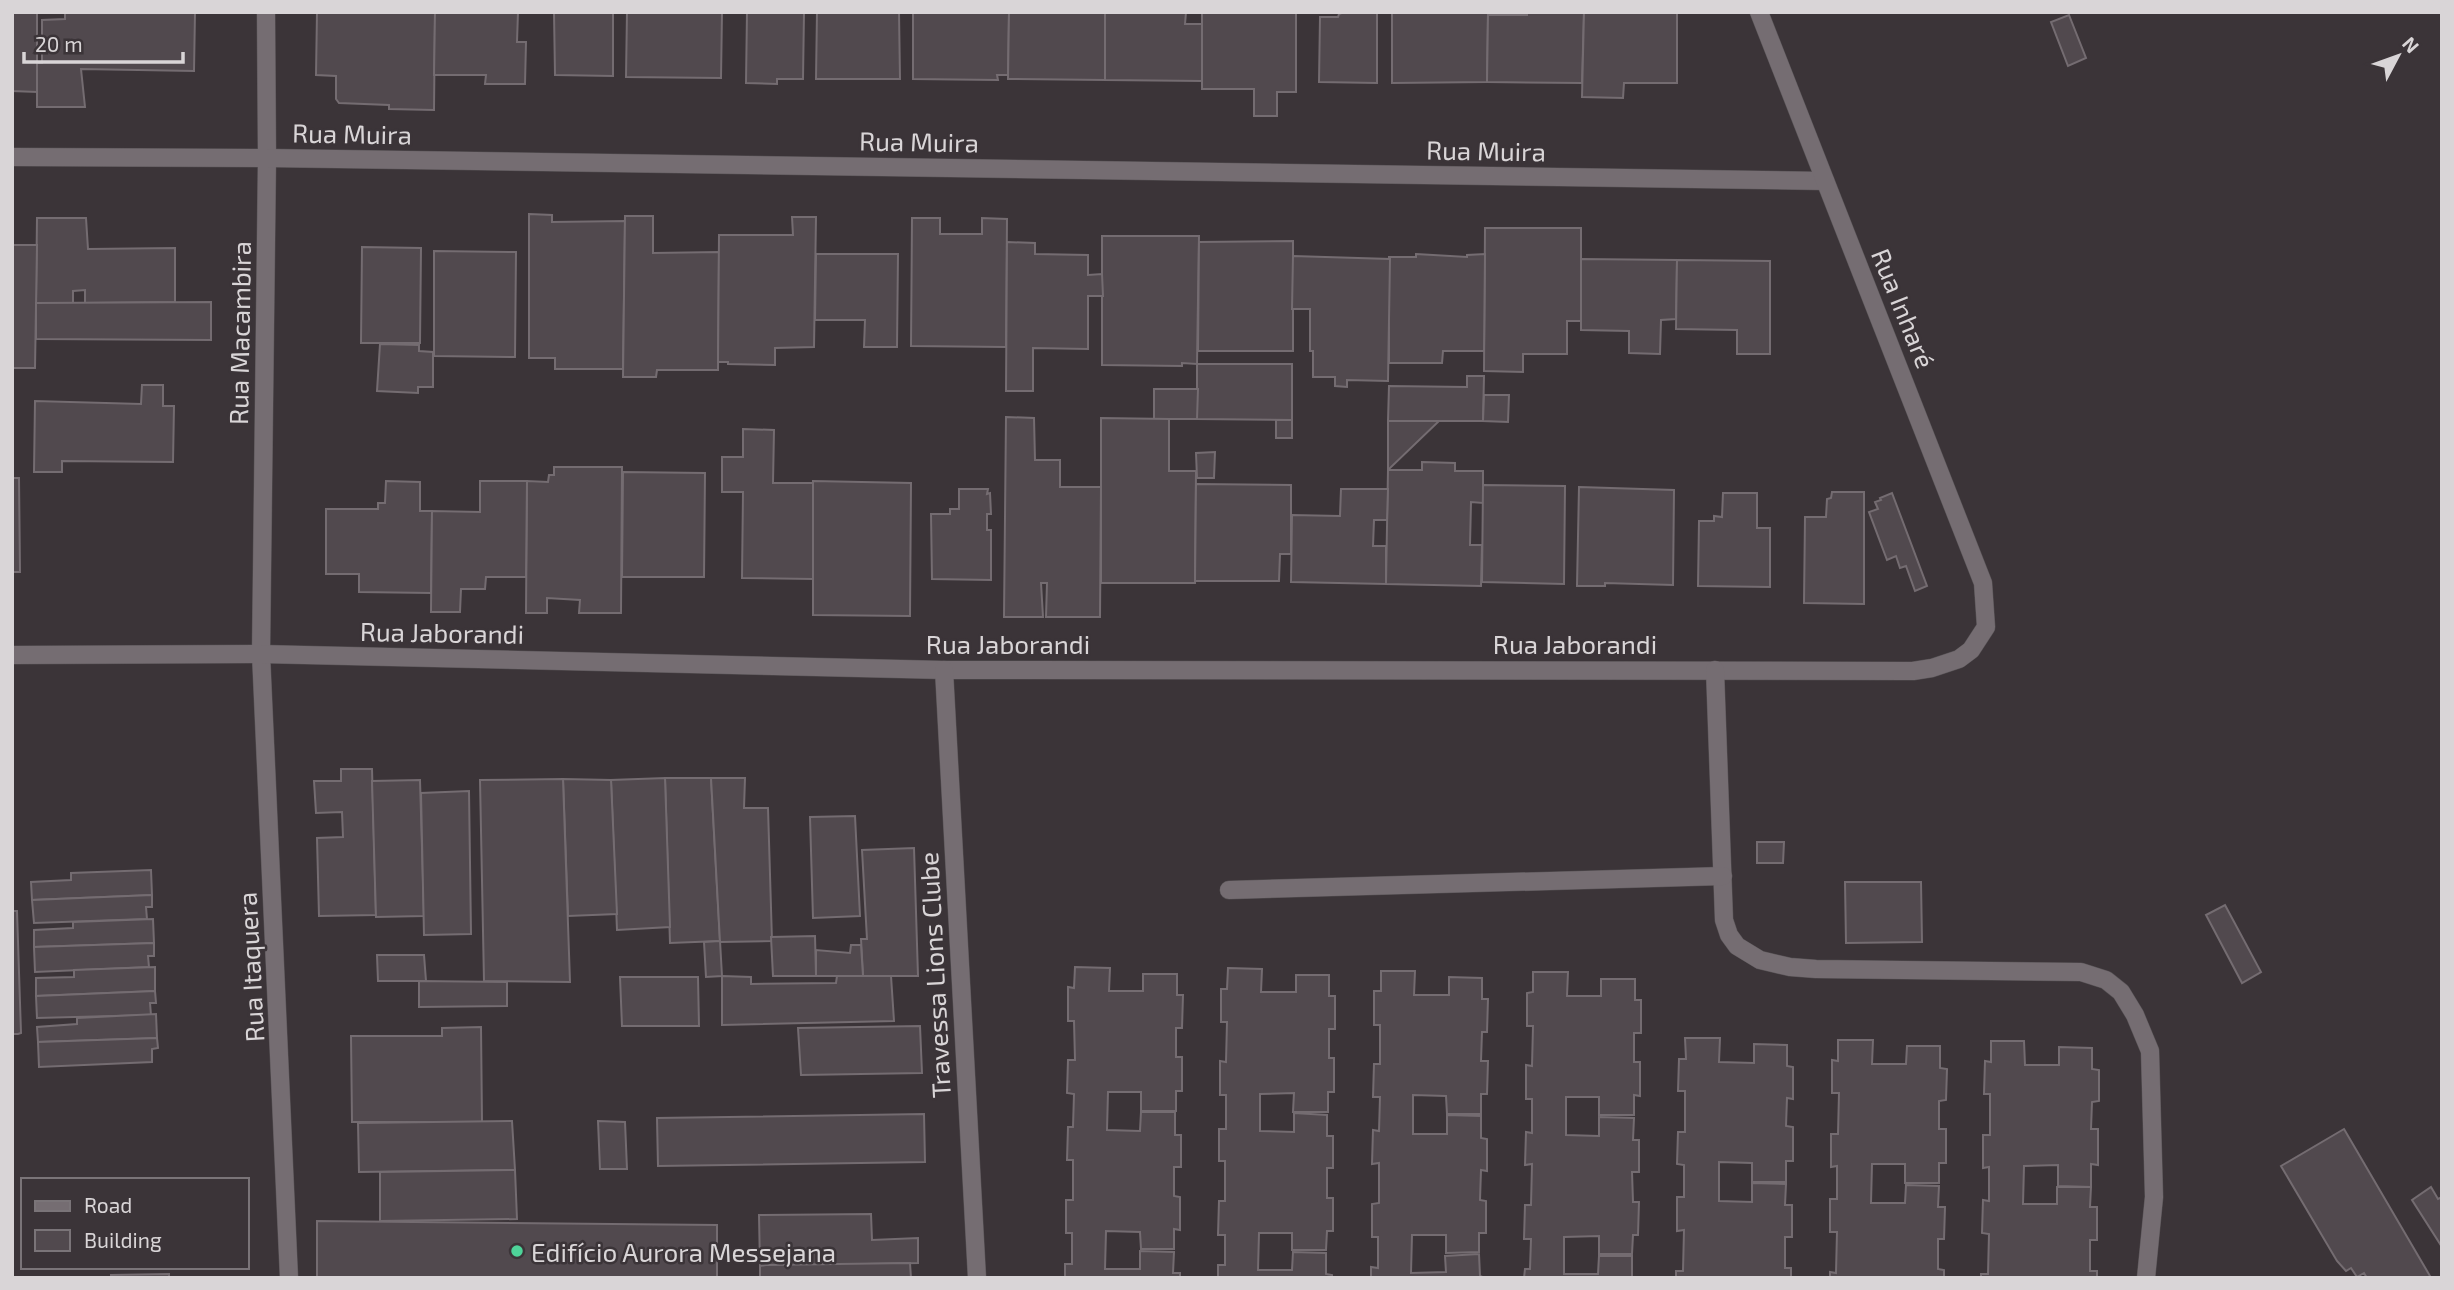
<svg xmlns="http://www.w3.org/2000/svg" width="2454" height="1290" font-family="'Exo 2',sans-serif">
  <style>
    .building { fill: #51494e; stroke: #746c71; stroke-width: 2 }
    .lines { fill: none; stroke-linecap: round; stroke-linejoin: round }
    .minor-casing { stroke: #555053; stroke-width: 19 }
    .minor { stroke: #756d72; stroke-width: 18 }
    .poi-dot { fill: #4ed399; stroke: #3b3438; stroke-width: 2.5 }
    .labels { text-anchor: middle; dominant-baseline: central; stroke-width: 5; stroke-linejoin: round; paint-order: stroke }
    .street-label { font-size: 26px; fill: #d9d5d7; stroke: #3b3438 }
    .poi-label { font-size: 26px; fill: #d9d5d7; stroke: #3b3438; text-anchor: start }
  </style>
  <rect width="100%" height="100%" fill="#3b3438"/>
  <!-- building -->
  <g class="building">
    <polygon points="12,12 37,12 37,92 12,91"/>
    <polygon points="65,12 195,12 194,71 81,69 85,107 37,107 37,63 42,63 42,20 65,19"/>
    <polygon points="317,12 435,12 434,110 389,109 389,105 339,103 336,99 336,76 316,75"/>
    <polygon points="435,12 518,12 517,42 526,42 525,84 485,84 486,75 434,75"/>
    <polygon points="554,12 613,12 613,76 555,75"/>
    <polygon points="627,12 722,12 721,78 626,77"/>
    <polygon points="747,12 804,12 803,79 777,79 777,84 746,83"/>
    <polygon points="817,12 899,12 900,79 816,79"/>
    <polygon points="913,12 1009,12 1008,75 997,75 998,80 913,79"/>
    <polygon points="1009,12 1105,12 1105,80 1008,79"/>
    <polygon points="1105,12 1186,12 1185,24 1202,24 1202,81 1105,80"/>
    <polygon points="1202,12 1296,12 1296,92 1277,92 1277,116 1254,116 1254,89 1202,89"/>
    <polygon points="1344,12 1377,12 1377,83 1319,82 1320,17 1338,17 1339,14"/>
    <polygon points="1392,12 1488,12 1487,82 1392,83"/>
    <polygon points="1527,12 1584,12 1582,83 1487,82 1488,15 1527,15"/>
    <polygon points="1584,12 1677,12 1677,83 1624,83 1623,98 1582,97"/>
    <polygon points="2069,15 2086,58 2068,66 2051,22"/>
    <polygon points="529,214 552,215 552,222 625,221 623,369 555,369 555,358 529,358"/>
    <polygon points="625,216 653,216 653,253 719,252 718,370 657,370 656,377 623,377"/>
    <polygon points="792,217 816,217 814,347 775,348 775,365 728,364 728,362 718,362 719,235 793,235"/>
    <polygon points="37,218 86,218 88,249 175,248 175,302 85,303 85,290 73,291 73,303 36,303"/>
    <polygon points="912,218 940,218 940,234 982,234 982,218 1007,219 1006,347 911,346"/>
    <polygon points="1485,228 1581,228 1581,321 1567,321 1567,354 1523,354 1523,372 1484,371"/>
    <polygon points="1102,236 1199,236 1197,364 1182,363 1182,366 1102,365"/>
    <polygon points="1293,241 1293,351 1198,351 1199,242"/>
    <polygon points="1007,242 1035,243 1035,254 1088,255 1088,275 1102,274 1103,296 1088,296 1088,349 1033,348 1033,391 1006,391"/>
    <polygon points="12,245 37,245 35,368 12,368"/>
    <polygon points="362,247 421,248 420,343 361,343"/>
    <polygon points="434,251 516,252 515,357 434,356"/>
    <polygon points="816,254 898,254 897,347 864,347 865,320 815,320"/>
    <polygon points="1416,254 1467,257 1467,255 1485,254 1484,351 1443,351 1442,363 1389,363 1389,257 1416,257"/>
    <polygon points="1293,256 1390,259 1388,381 1347,380 1347,387 1335,386 1335,377 1313,377 1313,351 1310,351 1310,309 1292,309"/>
    <polygon points="1581,259 1677,260 1676,319 1661,320 1660,354 1629,353 1629,331 1581,330"/>
    <polygon points="1677,260 1770,261 1770,354 1737,354 1737,330 1676,329"/>
    <polygon points="211,302 211,340 36,339 36,303"/>
    <polygon points="380,344 419,345 419,351 433,352 433,387 418,387 418,393 377,391"/>
    <polygon points="1197,364 1292,364 1292,420 1197,419"/>
    <polygon points="1467,376 1484,376 1483,421 1388,421 1389,386 1467,387"/>
    <polygon points="142,385 163,385 163,406 174,406 173,462 62,461 62,472 34,472 35,401 141,404"/>
    <polygon points="1154,389 1198,389 1197,419 1154,419"/>
    <polygon points="1484,395 1509,395 1508,422 1483,421"/>
    <polygon points="1006,417 1034,418 1035,460 1060,460 1060,487 1101,487 1100,617 1046,617 1047,583 1041,583 1043,617 1004,617"/>
    <polygon points="1101,418 1169,419 1169,471 1196,471 1195,583 1101,583"/>
    <rect x="1276" y="420" width="16" height="18"/>
    <polygon points="1388,421 1439,421 1388,470"/>
    <polygon points="743,429 774,430 773,483 813,483 813,579 742,578 743,492 722,492 722,457 743,457"/>
    <polygon points="1215,452 1214,478 1197,478 1196,453"/>
    <polygon points="1422,462 1455,463 1455,471 1483,471 1483,503 1471,502 1470,545 1482,545 1481,586 1386,584 1388,470 1422,470"/>
    <polygon points="554,467 622,467 621,613 579,613 580,600 547,598 547,613 526,613 527,481 548,482 549,475 554,475"/>
    <polygon points="623,472 705,473 704,577 622,577"/>
    <polygon points="12,478 19,478 20,572 12,572"/>
    <polygon points="386,481 420,482 420,511 432,511 431,593 359,592 359,574 326,574 326,509 378,509 378,503 385,503"/>
    <polygon points="480,481 527,481 526,577 486,577 485,589 461,589 460,612 431,612 432,511 480,512"/>
    <polygon points="813,481 911,483 910,616 813,615"/>
    <polygon points="1196,484 1291,485 1291,554 1280,554 1279,581 1195,581"/>
    <polygon points="1483,485 1565,486 1564,584 1482,582"/>
    <polygon points="1579,487 1674,490 1673,585 1605,583 1605,586 1577,586"/>
    <polygon points="959,489 988,489 987,494 990,493 991,514 987,514 987,530 991,530 991,580 932,579 931,514 950,514 950,509 959,509"/>
    <polygon points="1341,489 1388,489 1387,520 1374,520 1373,546 1386,546 1386,584 1291,582 1292,515 1340,516"/>
    <polygon points="1832,492 1864,492 1864,604 1804,603 1805,517 1826,517 1827,499 1831,498"/>
    <polygon points="1723,493 1757,493 1757,528 1770,528 1770,587 1698,586 1699,521 1714,521 1714,516 1722,517"/>
    <polygon points="1892,493 1927,586 1915,591 1906,566 1900,568 1896,556 1887,560 1869,512 1878,509 1875,502 1881,500 1880,498"/>
    <polygon points="341,769 372,769 376,915 319,916 317,838 343,837 342,812 316,813 314,781 341,781"/>
    <polygon points="665,778 711,778 720,941 670,943"/>
    <polygon points="665,778 670,927 617,930 611,780"/>
    <polygon points="711,778 745,778 744,808 768,808 772,941 720,942"/>
    <polygon points="563,779 611,780 617,914 568,916"/>
    <polygon points="563,779 570,982 484,981 480,780"/>
    <polygon points="420,780 424,916 376,917 372,781"/>
    <polygon points="469,791 471,934 424,935 421,793"/>
    <polygon points="855,816 860,916 813,918 810,817"/>
    <polygon points="1757,842 1784,842 1783,863 1757,863"/>
    <polygon points="914,848 918,976 863,976 861,939 867,939 862,850"/>
    <polygon points="151,870 152,895 32,900 31,882 71,880 71,873"/>
    <polygon points="1845,882 1921,882 1922,942 1846,943"/>
    <polygon points="152,895 152,907 146,907 147,919 34,923 32,900"/>
    <polygon points="2225,905 2261,972 2242,983 2206,915"/>
    <polygon points="12,911 17,911 21,1033 18,1034 12,1034"/>
    <polygon points="153,919 154,943 34,947 34,930 73,928 73,922"/>
    <polygon points="815,936 816,976 773,976 771,937"/>
    <polygon points="720,941 722,976 706,977 704,942"/>
    <polygon points="154,943 154,956 148,956 149,967 35,972 34,947"/>
    <polygon points="851,945 861,945 863,976 816,976 816,950 850,953"/>
    <polygon points="377,955 424,955 426,981 378,981"/>
    <polygon points="155,967 155,991 36,996 36,978 74,977 74,970"/>
    <polygon points="1075,967 1110,968 1109,991 1143,991 1143,974 1177,974 1177,995 1183,995 1182,1028 1176,1028 1176,1057 1182,1057 1182,1091 1176,1091 1176,1111 1141,1111 1141,1092 1108,1092 1107,1130 1140,1131 1141,1112 1175,1112 1175,1135 1181,1135 1181,1167 1174,1167 1174,1196 1180,1197 1180,1230 1174,1229 1174,1249 1141,1249 1140,1232 1106,1231 1105,1269 1140,1269 1140,1251 1174,1252 1173,1273 1180,1273 1180,1278 1065,1278 1065,1264 1072,1264 1072,1233 1066,1233 1066,1200 1073,1200 1073,1160 1067,1160 1068,1127 1073,1127 1074,1094 1067,1093 1068,1060 1075,1060 1074,1021 1068,1021 1068,987 1074,988"/>
    <polygon points="1228,968 1262,969 1261,992 1296,992 1296,975 1329,975 1329,996 1335,996 1335,1029 1329,1029 1329,1058 1334,1058 1334,1092 1328,1092 1328,1112 1293,1112 1294,1093 1260,1094 1260,1131 1294,1132 1294,1113 1327,1115 1327,1136 1333,1136 1333,1168 1327,1168 1327,1198 1333,1198 1333,1231 1327,1231 1326,1250 1292,1250 1292,1233 1259,1233 1258,1270 1292,1270 1293,1252 1326,1253 1326,1274 1332,1275 1332,1278 1218,1278 1218,1265 1225,1265 1225,1235 1218,1235 1219,1201 1225,1201 1225,1161 1219,1161 1219,1129 1226,1129 1226,1095 1220,1095 1220,1061 1226,1062 1227,1022 1221,1022 1221,989 1227,989"/>
    <polygon points="1381,971 1415,971 1414,995 1449,995 1449,977 1482,978 1482,999 1488,999 1487,1032 1482,1032 1481,1061 1488,1061 1487,1094 1481,1094 1481,1114 1447,1114 1446,1096 1413,1095 1413,1134 1447,1134 1447,1115 1481,1116 1481,1138 1487,1139 1487,1171 1481,1170 1480,1200 1486,1201 1486,1233 1479,1233 1479,1252 1446,1253 1446,1235 1412,1235 1411,1273 1446,1272 1445,1256 1479,1254 1480,1276 1485,1278 1371,1278 1371,1267 1378,1268 1378,1237 1372,1237 1372,1204 1379,1203 1379,1163 1372,1164 1373,1130 1379,1131 1380,1097 1373,1097 1374,1064 1380,1064 1380,1025 1374,1025 1374,991 1381,991"/>
    <polygon points="1533,972 1568,972 1567,996 1601,996 1601,979 1635,979 1635,1000 1641,1000 1641,1033 1634,1033 1634,1062 1640,1062 1640,1096 1634,1095 1634,1115 1599,1115 1599,1097 1566,1097 1566,1135 1599,1136 1599,1117 1634,1118 1633,1140 1639,1140 1639,1172 1632,1172 1633,1202 1639,1202 1638,1235 1633,1235 1632,1254 1599,1254 1599,1236 1564,1237 1564,1274 1598,1274 1599,1256 1632,1256 1632,1278 1524,1278 1525,1269 1530,1269 1531,1239 1524,1239 1525,1205 1531,1205 1532,1164 1525,1165 1526,1132 1532,1133 1532,1099 1526,1099 1526,1065 1532,1066 1533,1026 1527,1026 1527,993 1533,992"/>
    <polygon points="722,976 751,977 751,984 836,983 837,976 891,976 894,1021 722,1025"/>
    <polygon points="620,977 698,977 699,1026 622,1026"/>
    <polygon points="419,981 507,982 507,1006 419,1007"/>
    <polygon points="155,991 156,1003 150,1003 151,1015 37,1018 36,996"/>
    <polygon points="156,1014 157,1038 38,1042 37,1027 77,1024 77,1018"/>
    <polygon points="920,1026 922,1073 801,1075 798,1028"/>
    <polygon points="481,1027 482,1122 352,1122 351,1036 442,1036 442,1028"/>
    <polygon points="157,1038 158,1048 152,1049 152,1062 39,1067 38,1042"/>
    <polygon points="1685,1038 1720,1038 1719,1062 1754,1063 1754,1044 1787,1045 1787,1066 1793,1067 1793,1099 1787,1098 1786,1126 1793,1127 1793,1161 1786,1161 1786,1182 1752,1182 1752,1163 1719,1162 1719,1201 1752,1202 1752,1183 1786,1184 1785,1205 1792,1205 1792,1237 1785,1237 1785,1268 1791,1268 1791,1278 1676,1278 1676,1271 1683,1271 1684,1230 1677,1231 1677,1197 1684,1197 1684,1165 1677,1164 1678,1132 1685,1132 1685,1091 1678,1091 1679,1059 1686,1059"/>
    <polygon points="1838,1040 1873,1040 1872,1064 1906,1064 1907,1046 1940,1046 1940,1068 1947,1069 1946,1100 1939,1101 1939,1129 1946,1129 1946,1163 1939,1163 1939,1183 1905,1183 1905,1164 1872,1164 1871,1203 1905,1203 1906,1185 1939,1186 1938,1207 1945,1207 1944,1239 1938,1239 1938,1269 1944,1270 1944,1278 1830,1278 1830,1272 1836,1273 1837,1232 1830,1232 1830,1199 1837,1199 1837,1166 1831,1167 1831,1134 1838,1134 1839,1093 1832,1093 1832,1060 1838,1061"/>
    <polygon points="1991,1041 2024,1041 2025,1065 2059,1065 2059,1047 2092,1048 2092,1069 2099,1070 2099,1101 2092,1102 2091,1129 2098,1129 2098,1165 2091,1164 2091,1187 2058,1186 2058,1165 2024,1166 2023,1204 2057,1204 2057,1187 2091,1187 2090,1207 2097,1207 2097,1240 2090,1240 2090,1271 2097,1271 2097,1278 1981,1278 1981,1274 1988,1274 1989,1234 1982,1233 1983,1200 1989,1201 1989,1167 1983,1168 1983,1135 1990,1135 1990,1094 1984,1094 1985,1061 1991,1062"/>
    <polygon points="924,1114 925,1162 658,1166 657,1118"/>
    <polygon points="512,1121 515,1170 359,1172 358,1123"/>
    <polygon points="598,1121 625,1122 627,1169 600,1169"/>
    <polygon points="2344,1129 2430,1276 2428,1278 2367,1278 2364,1273 2357,1277 2351,1268 2346,1271 2337,1261 2281,1166"/>
    <polygon points="515,1170 517,1219 380,1221 380,1172"/>
    <polygon points="2431,1187 2438,1199 2442,1197 2442,1247 2412,1200"/>
    <polygon points="871,1214 872,1240 918,1238 918,1263 760,1266 759,1215"/>
    <polygon points="317,1221 717,1225 717,1278 317,1278"/>
    <polygon points="910,1263 911,1278 760,1278 760,1266 766,1265"/>
    <polygon points="169,1274 169,1278 111,1278 111,1275"/>
  </g>
  <g class="lines">
    <!-- minor casing -->
    <g class="minor-casing">
      <g id="minor">
        <polyline points="266,12 267,158 261,654 289,1278"/>
        <polyline points="12,157 267,158 1825,181"/>
        <polyline points="12,655 261,654 944,670 1913,671 1932,668 1959,659 1971,650 1986,627 1983,583 1759,12"/>
        <polyline points="944,670 977,1278"/>
        <polyline points="1715,670 1724,920 1729,935 1737,946 1760,960 1790,967 1816,969 2081,972 2106,980 2121,992 2135,1015 2150,1051 2154,1197 2146,1278"/>
        <polyline points="1229,890 1723,876"/>
      </g>
    </g>
    <!-- minor -->
    <use href="#minor" class="minor"/>
  </g>
  <!-- markers -->
  <circle class="poi-dot" cx="517" cy="1251" r="7"/>
  <g class="labels">
    <!-- street labels -->
    <g class="street-label">
      <text transform="translate(352 133) rotate(1)">Rua Muira</text>
      <text transform="translate(919 141) rotate(1)">Rua Muira</text>
      <text transform="translate(1486 150) rotate(1)">Rua Muira</text>
      <text transform="translate(1904 308) rotate(68)">Rua Inharé</text>
      <text transform="translate(239 333) rotate(-89)">Rua Macambira</text>
      <text transform="translate(442 632) rotate(1)">Rua Jaborandi</text>
      <text x="1008" y="643">Rua Jaborandi</text>
      <text x="1575" y="643">Rua Jaborandi</text>
      <text transform="translate(250 967) rotate(-93)">Rua Itaquera</text>
      <text transform="translate(934 975) rotate(-93)">Travessa Lions Clube</text>
    </g>
    <!-- poi labels -->
    <g class="poi-label">
      <text x="531" y="1251">Edifício Aurora Messejana</text>
    </g>
  </g>
  <!-- border -->
  <rect width="2454" height="1290" fill="none" stroke="#d9d5d7" stroke-width="28"/>
  <!-- legend -->
  <rect x="21" y="1178" width="228" height="91" fill="#3b3438" stroke="#7a7478" stroke-width="2"/>
  <rect x="35" y="1201" width="35" height="10" fill="#756d72" stroke="#7a7478" stroke-width="2"/>
  <text x="84" y="1213" font-size="21" fill="#d9d5d7">Road</text>
  <rect x="35" y="1230" width="35" height="21" fill="#51494e" stroke="#7a7478" stroke-width="2"/>
  <text x="84" y="1248" font-size="21" fill="#d9d5d7">Building</text>
  <!-- north arrow -->
  <g transform="translate(2398 56) rotate(49)" stroke="#3b3438" stroke-width="5" paint-order="stroke">
  <path d="M0-5L12 26L0 18L-12 26Z" fill="#d9d5d7"/>
  <text y="-10" font-size="19" font-weight="bold" text-anchor="middle" fill="#d9d5d7">N</text>
  </g>
  <!-- scale -->
  <path d="M24 52v10h159v-10" fill="none" stroke="#d9d5d7" stroke-width="3.5"/>
  <text x="35" y="52" font-size="21" fill="#d9d5d7" stroke="#3b3438" stroke-width="5" paint-order="stroke">20 m</text>
</svg>
